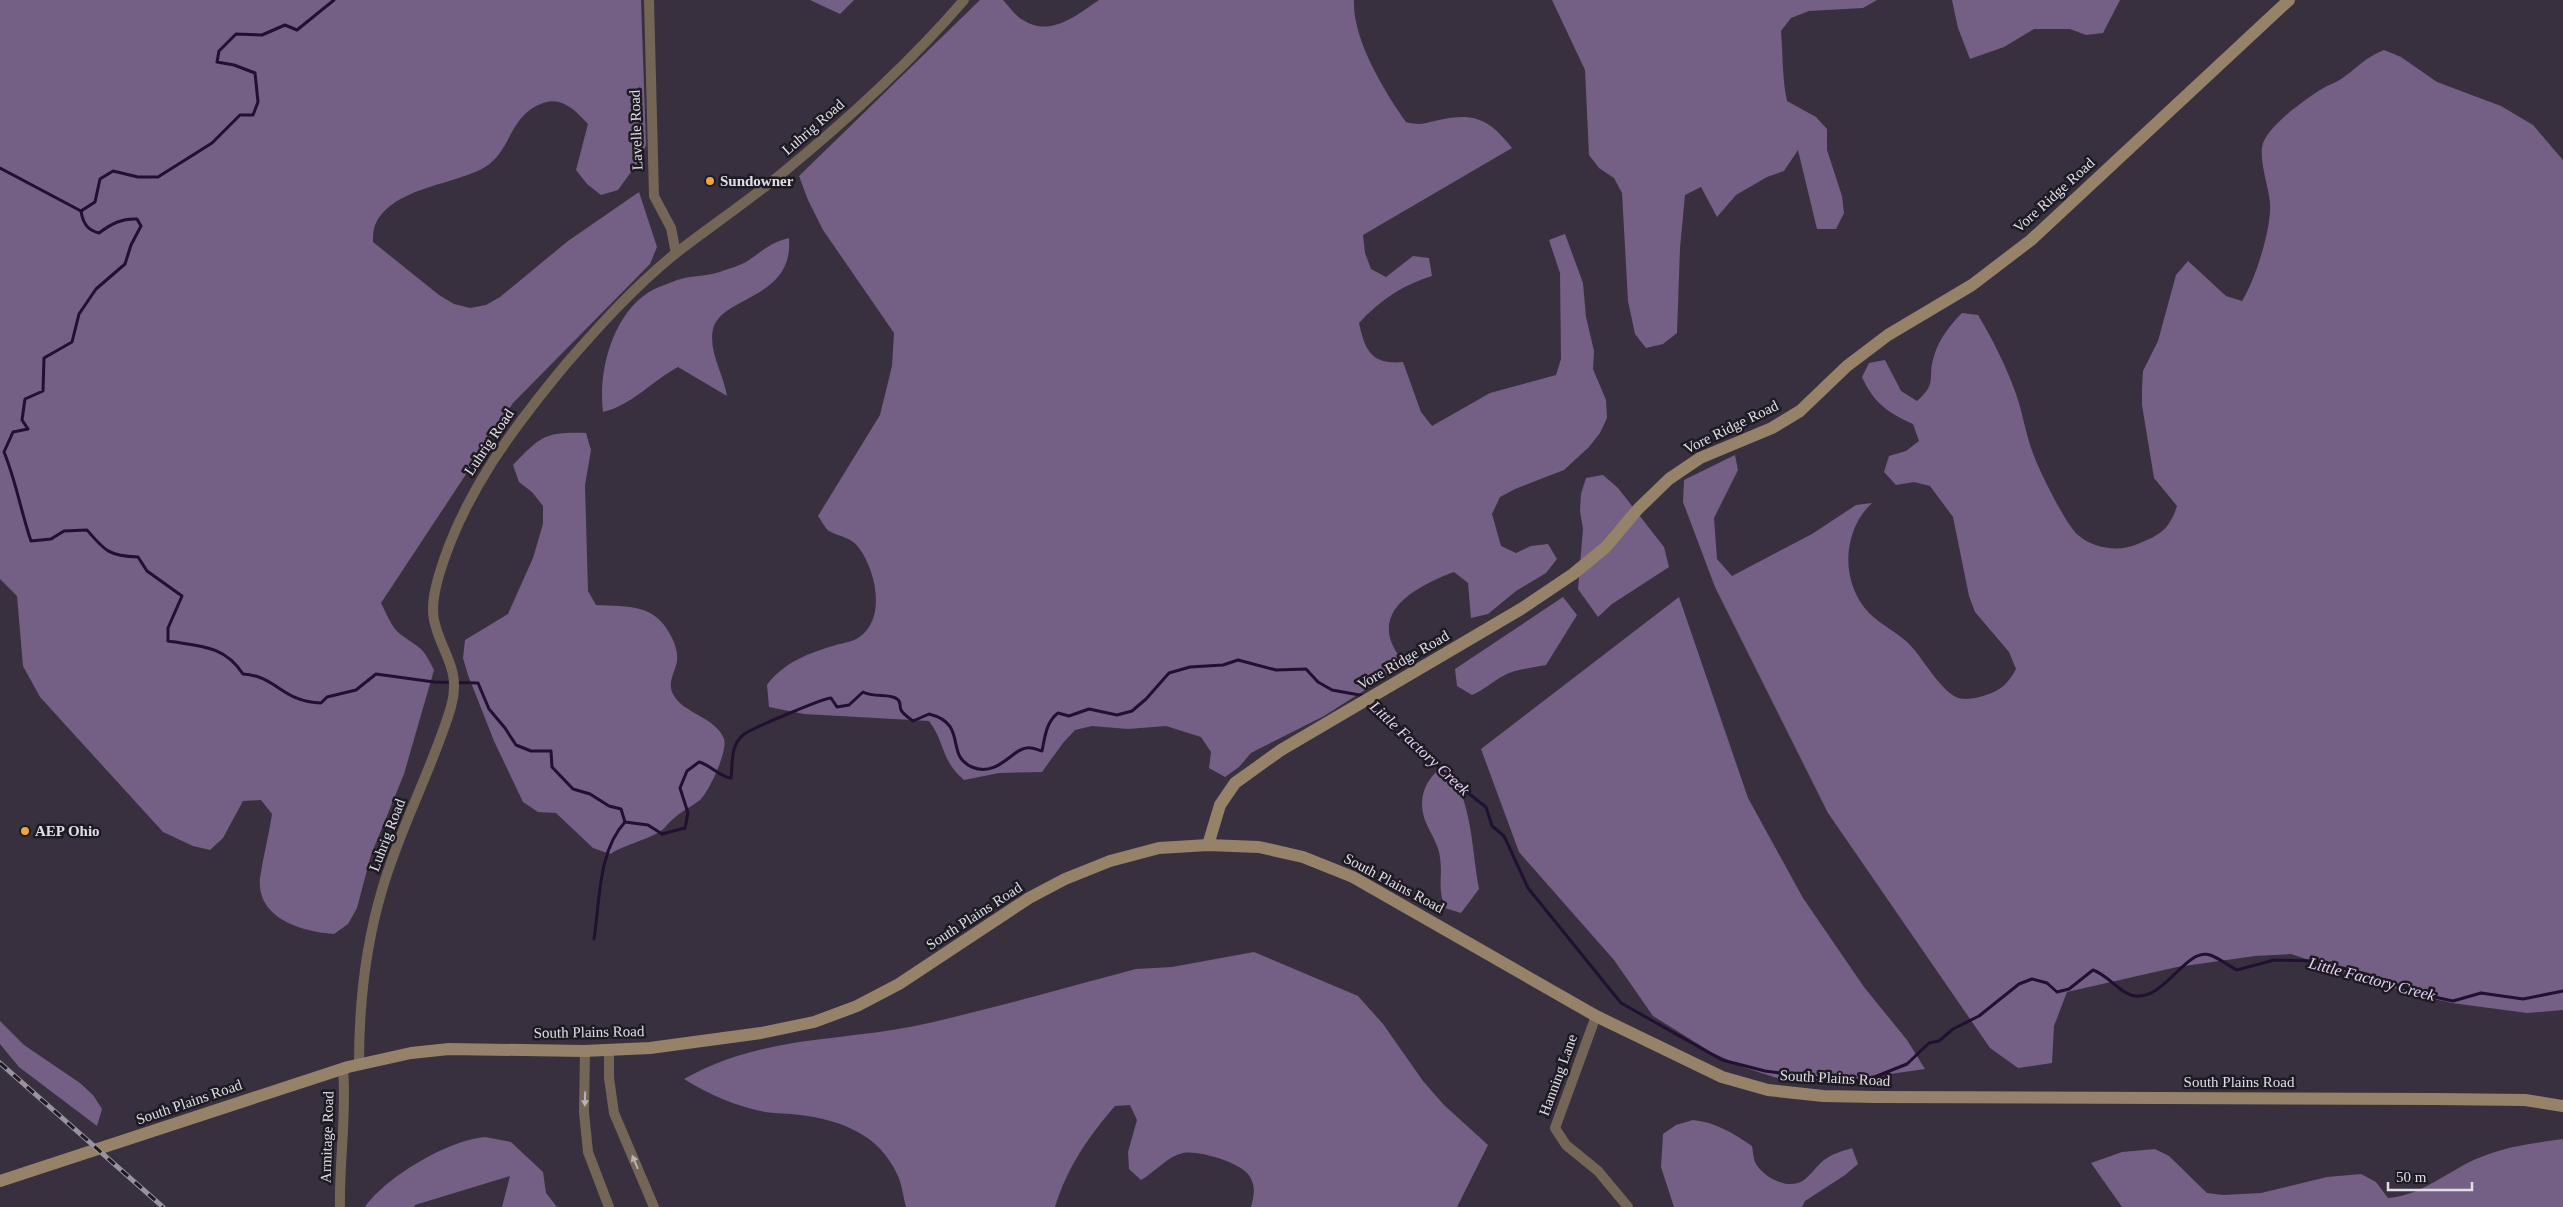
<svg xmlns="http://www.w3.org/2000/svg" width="2563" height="1207" font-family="Georgia,serif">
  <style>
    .forest { fill: #745f85 }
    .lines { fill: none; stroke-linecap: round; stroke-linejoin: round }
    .stream { stroke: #221030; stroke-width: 3 }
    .street { stroke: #736657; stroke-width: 10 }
    .secondary { stroke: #968269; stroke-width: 12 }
    .rail-casing { stroke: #98939e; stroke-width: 5 }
    .rail { stroke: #1d1a21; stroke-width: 3; stroke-dasharray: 9; stroke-linecap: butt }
    .oneway { fill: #bab3b4 }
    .poi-dot { fill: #efa73d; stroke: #1d1a21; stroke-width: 2 }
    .labels { text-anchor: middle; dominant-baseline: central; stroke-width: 5; stroke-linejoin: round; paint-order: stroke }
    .street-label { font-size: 15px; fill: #e1dde6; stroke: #1d1a21 }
    .poi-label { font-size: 15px; font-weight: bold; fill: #e1dde6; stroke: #1d1a21; text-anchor: start }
    .water-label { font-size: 16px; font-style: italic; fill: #e7d3f9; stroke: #1d1a21 }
  </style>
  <rect width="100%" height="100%" fill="#38303f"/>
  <!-- forest -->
  <g class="forest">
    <path d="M0 0H641L646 145 639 161 618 190 601 195 587 184 576 170 588 124C576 111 562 96 543 103 509 115 511 152 485 167 455 185 394 187 376 223 373 228 373 237 373 242L439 295 454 304 470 308 486 305 500 297 568 241 639 192 657 247 650 264 513 403 381 603C386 612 391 627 400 634 420 649 422 645 434 670L404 774 371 855 357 908 348 924 334 934C303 932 256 919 260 878 263 857 269 835 272 814L261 800 243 801 223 838 210 850 193 846 163 832 40 697 23 666 17 596 0 579Z"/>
    <polygon points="810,0 854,0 840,14"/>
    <path d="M980 0H1003C1009 6 1015 16 1023 20 1050 38 1077 15 1099 0H1354C1352 38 1384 91 1406 122 1422 126 1424 123 1439 120 1475 112 1490 120 1512 148L1363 235 1365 253 1371 269 1386 277 1413 256 1429 258 1432 276C1404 284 1379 301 1359 323 1365 351 1372 365 1403 362L1421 412 1432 426 1490 393 1556 375 1561 359 1560 273 1549 240 1565 234 1583 283 1586 317 1594 351 1593 369 1606 400 1607 418 1600 433 1589 447 1564 470 1515 489 1500 497 1492 514 1501 546 1516 553 1531 546 1548 544 1557 559 1546 573 1516 591 1488 614 1471 618 1468 583 1454 572C1417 586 1366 612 1400 657H1417L1324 716 1251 753 1239 767 1225 777 1209 768 1211 752 1201 737 1166 726 1128 729 1092 726 1075 730 1063 743 1042 772 999 773 964 780C940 759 946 744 929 721L804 714 769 707 767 685C784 662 809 653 836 645 842 643 852 642 858 638 887 620 876 571 859 548 851 537 840 537 829 531 825 528 821 520 818 516L880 415 892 366 894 333 823 230 808 200 799 176Z"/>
    <path d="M1552 0H1877L1863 8 1809 11 1791 18 1781 31C1783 55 1782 78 1787 101L1816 117 1827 129V150L1842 196 1844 213 1836 229H1817L1798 150 1784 171 1767 177 1736 195 1717 217 1701 187 1685 195 1680 248 1677 333 1663 344 1646 348 1635 334 1628 301 1622 193 1614 178 1599 168 1589 155 1585 70Z"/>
    <polygon points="1952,0 2120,0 2103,33 2086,35 2070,29 2034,29 2004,47 1970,59 1958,28"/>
    <path d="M2384 50 2401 57 2437 82 2501 106 2533 125 2563 160V1010L2527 1013 2452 1003 2412 994 2291 954 2255 956 2177 967 2067 992 2054 1026 2052 1063 2018 1068 1990 1048 1828 813 1715 587 1683 502 1684 480 1735 455 1738 470 1714 518 1717 559 1732 576 1812 534 1856 505 1872 503C1842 531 1840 582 1869 613 1881 625 1899 633 1911 646 1923 659 1940 689 1956 697 1965 701 1977 698 1986 695 2002 690 2008 683 2016 669L2009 652 1975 612 1969 596 1953 517 1930 486 1914 482 1896 485 1884 472 1889 456 1906 451 1919 441 1913 424C1888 413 1873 402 1862 377L1869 363 1885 360 1901 391 1917 401C1938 383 1927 378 1934 356 1939 339 1950 325 1962 313L1978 315C1993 340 2006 366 2016 394 2023 414 2026 436 2034 456 2040 472 2066 525 2078 535 2092 548 2118 552 2135 545 2158 536 2169 531 2177 506L2154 478 2142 405V388L2143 371 2158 341 2176 275 2188 261 2226 296 2242 301C2255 281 2272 227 2270 203 2269 187 2260 166 2262 147 2265 127 2309 96 2327 86 2333 83 2339 81 2344 77 2359 66 2366 57 2384 50Z"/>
    <path d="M789 238C794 300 722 295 713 329 708 351 724 375 727 396L678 367C652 381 632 405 603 412 598 371 612 316 649 292 657 287 668 284 677 280 692 275 709 277 725 270 732 268 740 265 746 262 763 251 769 243 789 238Z"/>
    <path d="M586 433 591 450 585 485 588 591 596 605C629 607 654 603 671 636 675 643 678 653 677 661 675 673 667 682 673 694 683 714 716 717 724 739 728 751 709 792 700 800 691 807 680 812 672 820 667 824 664 830 658 833 642 841 625 845 610 854L593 848 556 813 538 812 523 802 494 741 468 675 463 658 465 640 508 614 533 558 543 524V506L532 492 519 482 513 465C541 436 545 432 586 433Z"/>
    <polygon points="1603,475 1618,488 1664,547 1669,567 1612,604 1598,617 1578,589 1583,529 1580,511 1581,494 1586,478"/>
    <path d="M1563 597 1577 615 1546 665C1531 668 1516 669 1503 676 1492 682 1484 690 1472 695L1457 686 1455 669Z"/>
    <polygon points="1679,597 1748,798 1803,898 1864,987 1907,1040 1925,1069 1821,1084 1777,1078 1743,1067 1711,1052 1653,1016 1614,960 1519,852 1481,749"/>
    <path d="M1445 764C1473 800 1471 846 1479 889L1461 913 1445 908C1437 886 1443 878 1440 858 1439 846 1432 836 1427 825 1416 800 1424 780 1445 764Z"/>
    <path d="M1254 952 1358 996 1383 1024 1423 1081 1444 1105 1488 1145 1457 1207H1251C1254 1196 1256 1187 1250 1177 1243 1163 1199 1150 1183 1153 1168 1156 1155 1172 1141 1180L1129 1169 1128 1152 1137 1120 1130 1105 1115 1106C1088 1137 1067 1168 1055 1207H906C903 1196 902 1184 897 1174 879 1134 840 1120 800 1115 789 1113 777 1114 765 1112 735 1106 710 1095 684 1079 760 1036 834 1042 915 1026 989 1010 1063 988 1136 969L1172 967Z"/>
    <polygon points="0,1021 24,1045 80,1083 93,1095 102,1109 97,1126 19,1067 0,1044"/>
    <path d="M1693 1120C1715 1122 1733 1133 1752 1146 1753 1151 1753 1157 1755 1162 1761 1175 1783 1188 1798 1183 1809 1179 1815 1167 1824 1160 1832 1154 1842 1151 1852 1148L1858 1164 1845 1175 1805 1201 1802 1207H1674L1661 1167 1663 1134 1676 1125Z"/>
    <path d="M485 1137 511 1142 543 1172 546 1193 557 1207H502L510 1176 415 1205 414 1207H365C386 1177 448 1140 485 1137Z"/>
    <path d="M2563 1139V1207H2122L2091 1163 2122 1152 2155 1149 2169 1156 2207 1193 2223 1195 2261 1193 2327 1177 2361 1174 2376 1182 2388 1198C2424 1195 2448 1170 2481 1157 2507 1146 2535 1143 2563 1139Z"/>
  </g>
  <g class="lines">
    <!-- stream -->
    <g class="stream">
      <polyline points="0,168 81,211 95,202 100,179 113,171 138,177 158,177 212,143 240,115 253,115 258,102 255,73 234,65 217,62 219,51 236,34 262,35 285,25 297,30 334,0"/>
      <path d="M81 211C83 223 87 230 99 233 111 224 122 218 137 219L141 226 131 245 125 264 96 289 79 314 72 342 44 358 43 391 25 399 22 420 28 429 13 432 4 452C16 481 21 512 31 541L51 539 64 531 87 530C105 551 109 556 138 557L147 571 182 596 168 628V641C199 646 224 645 243 674 277 676 282 702 321 703L327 697 356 690 376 674 434 682 478 683 489 709 505 728 516 745 531 751H551L552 767 573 789 590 794 609 806 621 809 625 822 648 825 662 834 685 828 688 813 680 788 687 771 699 762C711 765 720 777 731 778 733 763 730 746 743 735 750 729 824 698 831 698L837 707 849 705 863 692C874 698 890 693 897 699 902 702 899 706 901 710 903 714 909 718 913 721L929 714C969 724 944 755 972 767 998 778 1013 748 1027 748 1032 747 1038 750 1042 751 1045 737 1046 722 1058 713L1069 716 1089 709 1117 715 1132 711 1146 699 1169 673 1190 667 1223 665 1238 660 1276 670 1306 669 1318 682 1332 690 1365 696"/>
      <path d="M1372 701 1421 747 1446 776 1486 807 1492 826 1504 836 1528 888 1621 1003 1722 1060 1765 1071 1849 1082 1872 1078 1907 1064 1929 1043 1939 1041 1953 1029 1979 1016 2019 984 2032 979 2047 983 2057 992 2069 989 2093 970C2108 975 2122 995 2135 996 2166 999 2185 948 2210 955 2219 958 2229 966 2237 970L2274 960 2314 961 2366 974 2425 995 2453 1001 2481 993 2523 999 2563 991"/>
      <path d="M594 939C600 901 598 851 625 822"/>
    </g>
    <!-- street -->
    <g class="street">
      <polyline points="649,0 654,196 671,228 676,253"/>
      <polyline points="1596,1016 1555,1128 1566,1145 1598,1171 1628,1207"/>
      <polyline points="609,1050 609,1078 614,1113 654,1207"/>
      <polyline points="585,1051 584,1112 588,1152 609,1207"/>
      <path d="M359 1064C359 1005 365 947 382 890 400 827 432 770 451 707 462 669 441 653 434 620 431 605 435 589 439 575 463 494 513 428 566 364 600 325 635 286 676 253 710 227 746 202 780 175 846 121 909 64 964 0"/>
      <path d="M340 1207C339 1160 347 1115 343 1068"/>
    </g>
    <!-- secondary -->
    <g class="secondary">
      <polyline points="1208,845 1220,805 1235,783 1281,750 1521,609 1573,574 1606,547 1638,509 1669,479 1700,458 1772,428 1800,411 1847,366 1888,335 1972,285 2031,240 2289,0"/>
      <polyline points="0,1181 348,1067 411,1053 449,1049 584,1051 650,1048 761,1033 814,1022 857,1006 899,984 1029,898 1065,879 1110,861 1159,848 1208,845 1259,847 1303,857 1353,877 1596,1016 1722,1077 1768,1090 1823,1096 1876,1097 2435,1099 2525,1100 2563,1106"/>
    </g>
    <!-- rail casing -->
    <g class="rail-casing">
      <polyline id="rail" points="0,1063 163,1207"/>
    </g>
    <!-- rail -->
    <use href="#rail" class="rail"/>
  </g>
  <!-- one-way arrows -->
  <defs><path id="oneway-solid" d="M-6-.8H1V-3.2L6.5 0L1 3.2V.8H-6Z" transform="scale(1.25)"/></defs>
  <g class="oneway">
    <use href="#oneway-solid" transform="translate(585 1099) rotate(91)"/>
    <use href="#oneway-solid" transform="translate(635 1162) rotate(-113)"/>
  </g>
  <!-- markers -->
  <g class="poi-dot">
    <circle cx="710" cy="181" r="5"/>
    <circle cx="25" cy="831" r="5"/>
  </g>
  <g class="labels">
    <!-- street labels -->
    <g class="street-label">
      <text transform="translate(813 127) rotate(-41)">Luhrig Road</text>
      <text transform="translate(636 130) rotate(-92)">Lavelle Road</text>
      <text transform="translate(2054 195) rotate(-42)">Vore Ridge Road</text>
      <text transform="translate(1731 427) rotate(-26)">Vore Ridge Road</text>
      <text transform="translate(489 442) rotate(-56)">Luhrig Road</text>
      <text transform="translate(1403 660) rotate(-30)">Vore Ridge Road</text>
      <text transform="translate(387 835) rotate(-69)">Luhrig Road</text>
      <text transform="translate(1394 883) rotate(28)">South Plains Road</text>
      <text transform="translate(974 916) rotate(-33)">South Plains Road</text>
      <text transform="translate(589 1032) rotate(-1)">South Plains Road</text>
      <text transform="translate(1558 1075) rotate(-70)">Hanning Lane</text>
      <text transform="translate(1835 1078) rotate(3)">South Plains Road</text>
      <text x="2239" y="1082">South Plains Road</text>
      <text transform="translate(189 1102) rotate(-19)">South Plains Road</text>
      <text transform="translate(327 1137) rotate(-88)">Armitage Road</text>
    </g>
    <!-- poi labels -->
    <g class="poi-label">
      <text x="720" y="181">Sundowner</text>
      <text x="35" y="831">AEP Ohio</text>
    </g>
    <!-- water labels -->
    <g class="water-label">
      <text transform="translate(1420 748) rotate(43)">Little Factory Creek</text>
      <text transform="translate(2372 979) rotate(15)">Little Factory Creek</text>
    </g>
  </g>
  <!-- scale -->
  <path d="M2388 1182v8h84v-8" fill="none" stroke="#e1dde6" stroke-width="2.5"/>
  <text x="2396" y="1182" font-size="15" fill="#e1dde6" stroke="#1d1a21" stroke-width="4" paint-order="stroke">50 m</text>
</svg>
